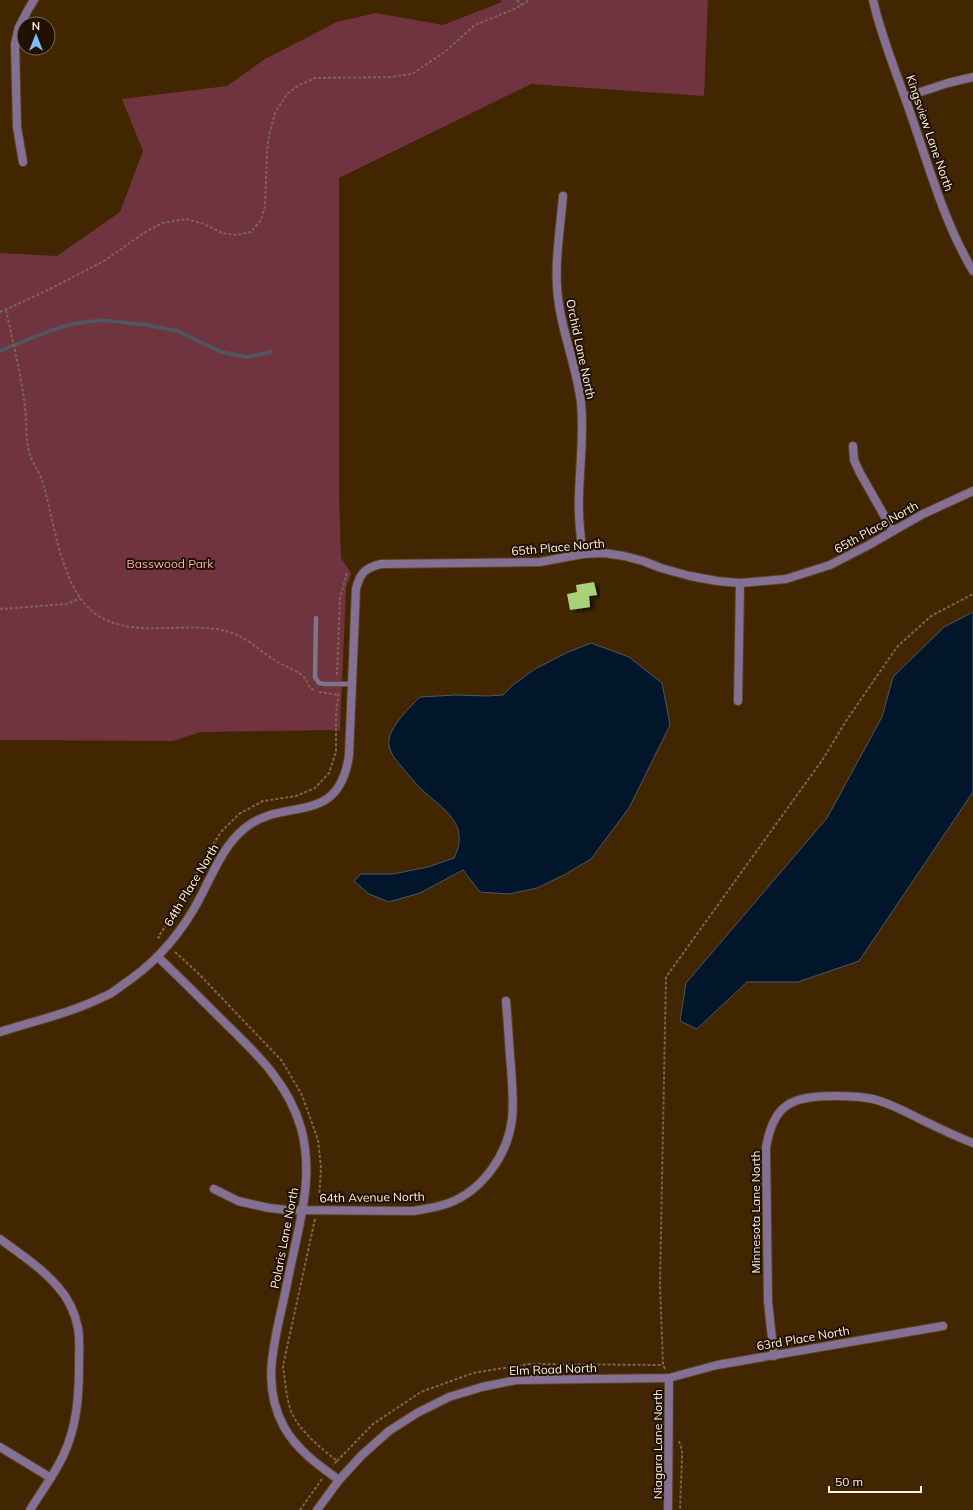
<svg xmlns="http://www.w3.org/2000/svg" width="973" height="1510" font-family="Mulish,sans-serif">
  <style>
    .green { fill: #703440 }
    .water { fill: #01162b; stroke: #4d5863 }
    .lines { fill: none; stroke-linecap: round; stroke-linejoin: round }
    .stream { stroke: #4d5863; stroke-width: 3.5 }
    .building { fill: #a7d277; filter: url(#shadow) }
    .lane-casing { stroke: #5c4321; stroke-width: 6 }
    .street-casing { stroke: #5c4321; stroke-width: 10 }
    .path { stroke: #7d674a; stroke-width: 2; stroke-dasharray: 3 2; stroke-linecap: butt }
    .lane { stroke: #837093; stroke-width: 4.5 }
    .street { stroke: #837093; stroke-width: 8 }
    .labels { text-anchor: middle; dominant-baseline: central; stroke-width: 4; stroke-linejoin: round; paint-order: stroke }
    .street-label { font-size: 12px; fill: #fff3e6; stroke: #211100 }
    .park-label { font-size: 12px; fill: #faaab6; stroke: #211100 }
  </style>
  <defs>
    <filter id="shadow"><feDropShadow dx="4.5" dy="2.5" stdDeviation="2" flood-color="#0009"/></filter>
  </defs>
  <rect width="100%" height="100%" fill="#412601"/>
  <!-- green -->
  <polygon class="green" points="500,0 708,0 704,96 531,84 339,178 339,494 341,558 351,573 346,588 340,730 201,732 173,741 0,740 0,253 57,256 120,212 143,151 122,99 227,86 265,59 337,22 376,13 443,25 502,2"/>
  <!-- water -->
  <g class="water">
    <polygon points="973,612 973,792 859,961 798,982 747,982 697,1029 680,1021 686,983 827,818 882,717 893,677 944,627"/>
    <path d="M591 643 629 657 662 683 670 725 629 808 591 859 564 875 537 888 509 894 480 892 463 870 420 893 389 902 369 894 354 881 361 874H393L428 867 454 858C471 824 443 809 421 789 414 782 407 773 401 766 395 759 387 749 389 739 392 724 410 707 420 697L456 695 488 696 503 695 513 685 535 669 566 653Z"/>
  </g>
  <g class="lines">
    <!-- stream -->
    <polyline class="stream" points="0,351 49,331 72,324 102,320 147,325 178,331 221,352 247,357 271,352"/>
  </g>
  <!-- building -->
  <polygon class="building" points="594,582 597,595 589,596 590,607 570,610 567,594 577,592 576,585"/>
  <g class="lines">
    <!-- lane casing -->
    <g class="lane-casing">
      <polyline id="lane" points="316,618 315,677 319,683 324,684 352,684"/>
    </g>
    <!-- street casing -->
    <g class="street-casing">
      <g id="street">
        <path d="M873 0C882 40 899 79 912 118 930 170 945 224 973 271"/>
        <polyline points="905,97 948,83 973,77"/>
        <polyline points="23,162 17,127 15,44 19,27 29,8 34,0"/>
        <path d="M563 196C560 232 553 269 559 305 564 338 577 369 581 403 584 433 580 463 579 494 578 514 580 534 583 554"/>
        <polyline points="853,446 854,460 860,473 893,531"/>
        <polyline points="738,701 740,583"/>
        <path d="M158 957C179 977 200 998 221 1019 254 1051 288 1082 301 1128 312 1168 304 1206 295 1246 290 1268 286 1290 281 1311 272 1352 263 1388 284 1427 297 1450 318 1465 339 1480"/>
        <path d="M0 1032C34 1021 71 1013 103 997 110 995 116 990 121 986 150 967 174 942 192 912 209 885 219 849 245 828 284 796 339 828 349 755L356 589C360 573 365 568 381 564L540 562 583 554 604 553 624 556 643 561 661 568 690 576 717 581 740 583 764 581 786 579 830 565 867 546 923 514 973 491"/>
        <path d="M214 1189 238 1201 269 1208 287 1210 414 1211C426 1209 438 1207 449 1203 483 1190 508 1154 512 1119 514 1102 512 1085 511 1067 509 1045 508 1023 506 1001"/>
        <path d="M0 1239C20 1254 42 1268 58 1287 68 1298 75 1313 78 1328 80 1339 79 1352 79 1364 79 1396 77 1427 63 1456 54 1475 41 1492 30 1510"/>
        <path d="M774 1356 768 1302 766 1148C773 1104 792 1096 833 1096 846 1096 860 1096 873 1099 886 1102 900 1109 912 1115 932 1125 952 1135 973 1143"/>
        <polyline points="0,1447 51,1478"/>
        <polyline points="317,1510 339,1480 362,1455 389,1431 417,1413 449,1397 482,1387 516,1380 669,1378 717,1365 943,1326"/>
        <polyline points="668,1510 669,1378"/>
      </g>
    </g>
    <!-- path -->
    <g class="path">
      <polyline points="517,0 522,5"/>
      <path d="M6 310C13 342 21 374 25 407 27 423 25 440 30 455 33 464 39 471 42 480 55 521 61 599 104 619 145 639 193 618 235 634 250 640 263 654 278 662 286 667 297 670 304 677 308 682 308 688 315 691"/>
      <polyline points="0,312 44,292 104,261 144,233 162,223 186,219 204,224 222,233 236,235 251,232 261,220 265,206 267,150 270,131 275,113 287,94 299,85 315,78 391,77 412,74 446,51 475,25 517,8 529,0"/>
      <polyline points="0,609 67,604 80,598"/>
      <polyline points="337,675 340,598 347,573"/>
      <polyline points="319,692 339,695"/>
      <polyline points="160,938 158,937 174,914 202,863 221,832 239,814 263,801 296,796 315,788 329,773 336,752 336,714 339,691"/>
      <polyline points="175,952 197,972 282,1061 302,1095 318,1140 321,1167 319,1201"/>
      <path d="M315 1219 283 1366C285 1380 286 1397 291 1411 299 1431 321 1448 337 1461L333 1465"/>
      <polyline points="665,1369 663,1365 660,1284 666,977 823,759 846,721 897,647 931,616 973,594"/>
      <polyline points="679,1441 682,1450 682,1458 680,1510"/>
      <polyline points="337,1461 373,1424 421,1392 473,1373 529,1364 663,1365"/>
      <polyline points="300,1510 322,1479"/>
    </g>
    <!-- lane -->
    <use href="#lane" class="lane"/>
    <!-- street -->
    <use href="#street" class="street"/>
  </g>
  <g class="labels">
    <!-- street labels -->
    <g class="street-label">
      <text transform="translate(930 133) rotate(71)">Kingsview Lane North</text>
      <text transform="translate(581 349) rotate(78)">Orchid Lane North</text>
      <text transform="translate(876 527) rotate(-29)">65th Place North</text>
      <text transform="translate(558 547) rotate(-5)">65th Place North</text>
      <text transform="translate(191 885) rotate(-59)">64th Place North</text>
      <text transform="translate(372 1197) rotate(-1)">64th Avenue North</text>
      <text transform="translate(755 1212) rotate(-90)">Minnesota Lane North</text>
      <text transform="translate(284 1238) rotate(-79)">Polaris Lane North</text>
      <text transform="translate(803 1338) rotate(-10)">63rd Place North</text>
      <text transform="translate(553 1369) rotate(-2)">Elm Road North</text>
      <text transform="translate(657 1444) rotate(-90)">Niagara Lane North</text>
    </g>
    <!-- park labels -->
    <g class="park-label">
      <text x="170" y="563">Basswood Park</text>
    </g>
  </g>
  <!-- north arrow -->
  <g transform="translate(36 36)"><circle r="19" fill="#211100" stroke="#7a6b5c"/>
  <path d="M0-3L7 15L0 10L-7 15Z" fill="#80bdfa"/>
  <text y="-6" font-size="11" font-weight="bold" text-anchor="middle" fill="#fff3e6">N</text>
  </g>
  <!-- scale -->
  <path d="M829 1486v6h92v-6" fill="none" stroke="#fff3e6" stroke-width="2"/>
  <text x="835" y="1486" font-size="12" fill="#fff3e6" stroke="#211100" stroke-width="3" paint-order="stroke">50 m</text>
</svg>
